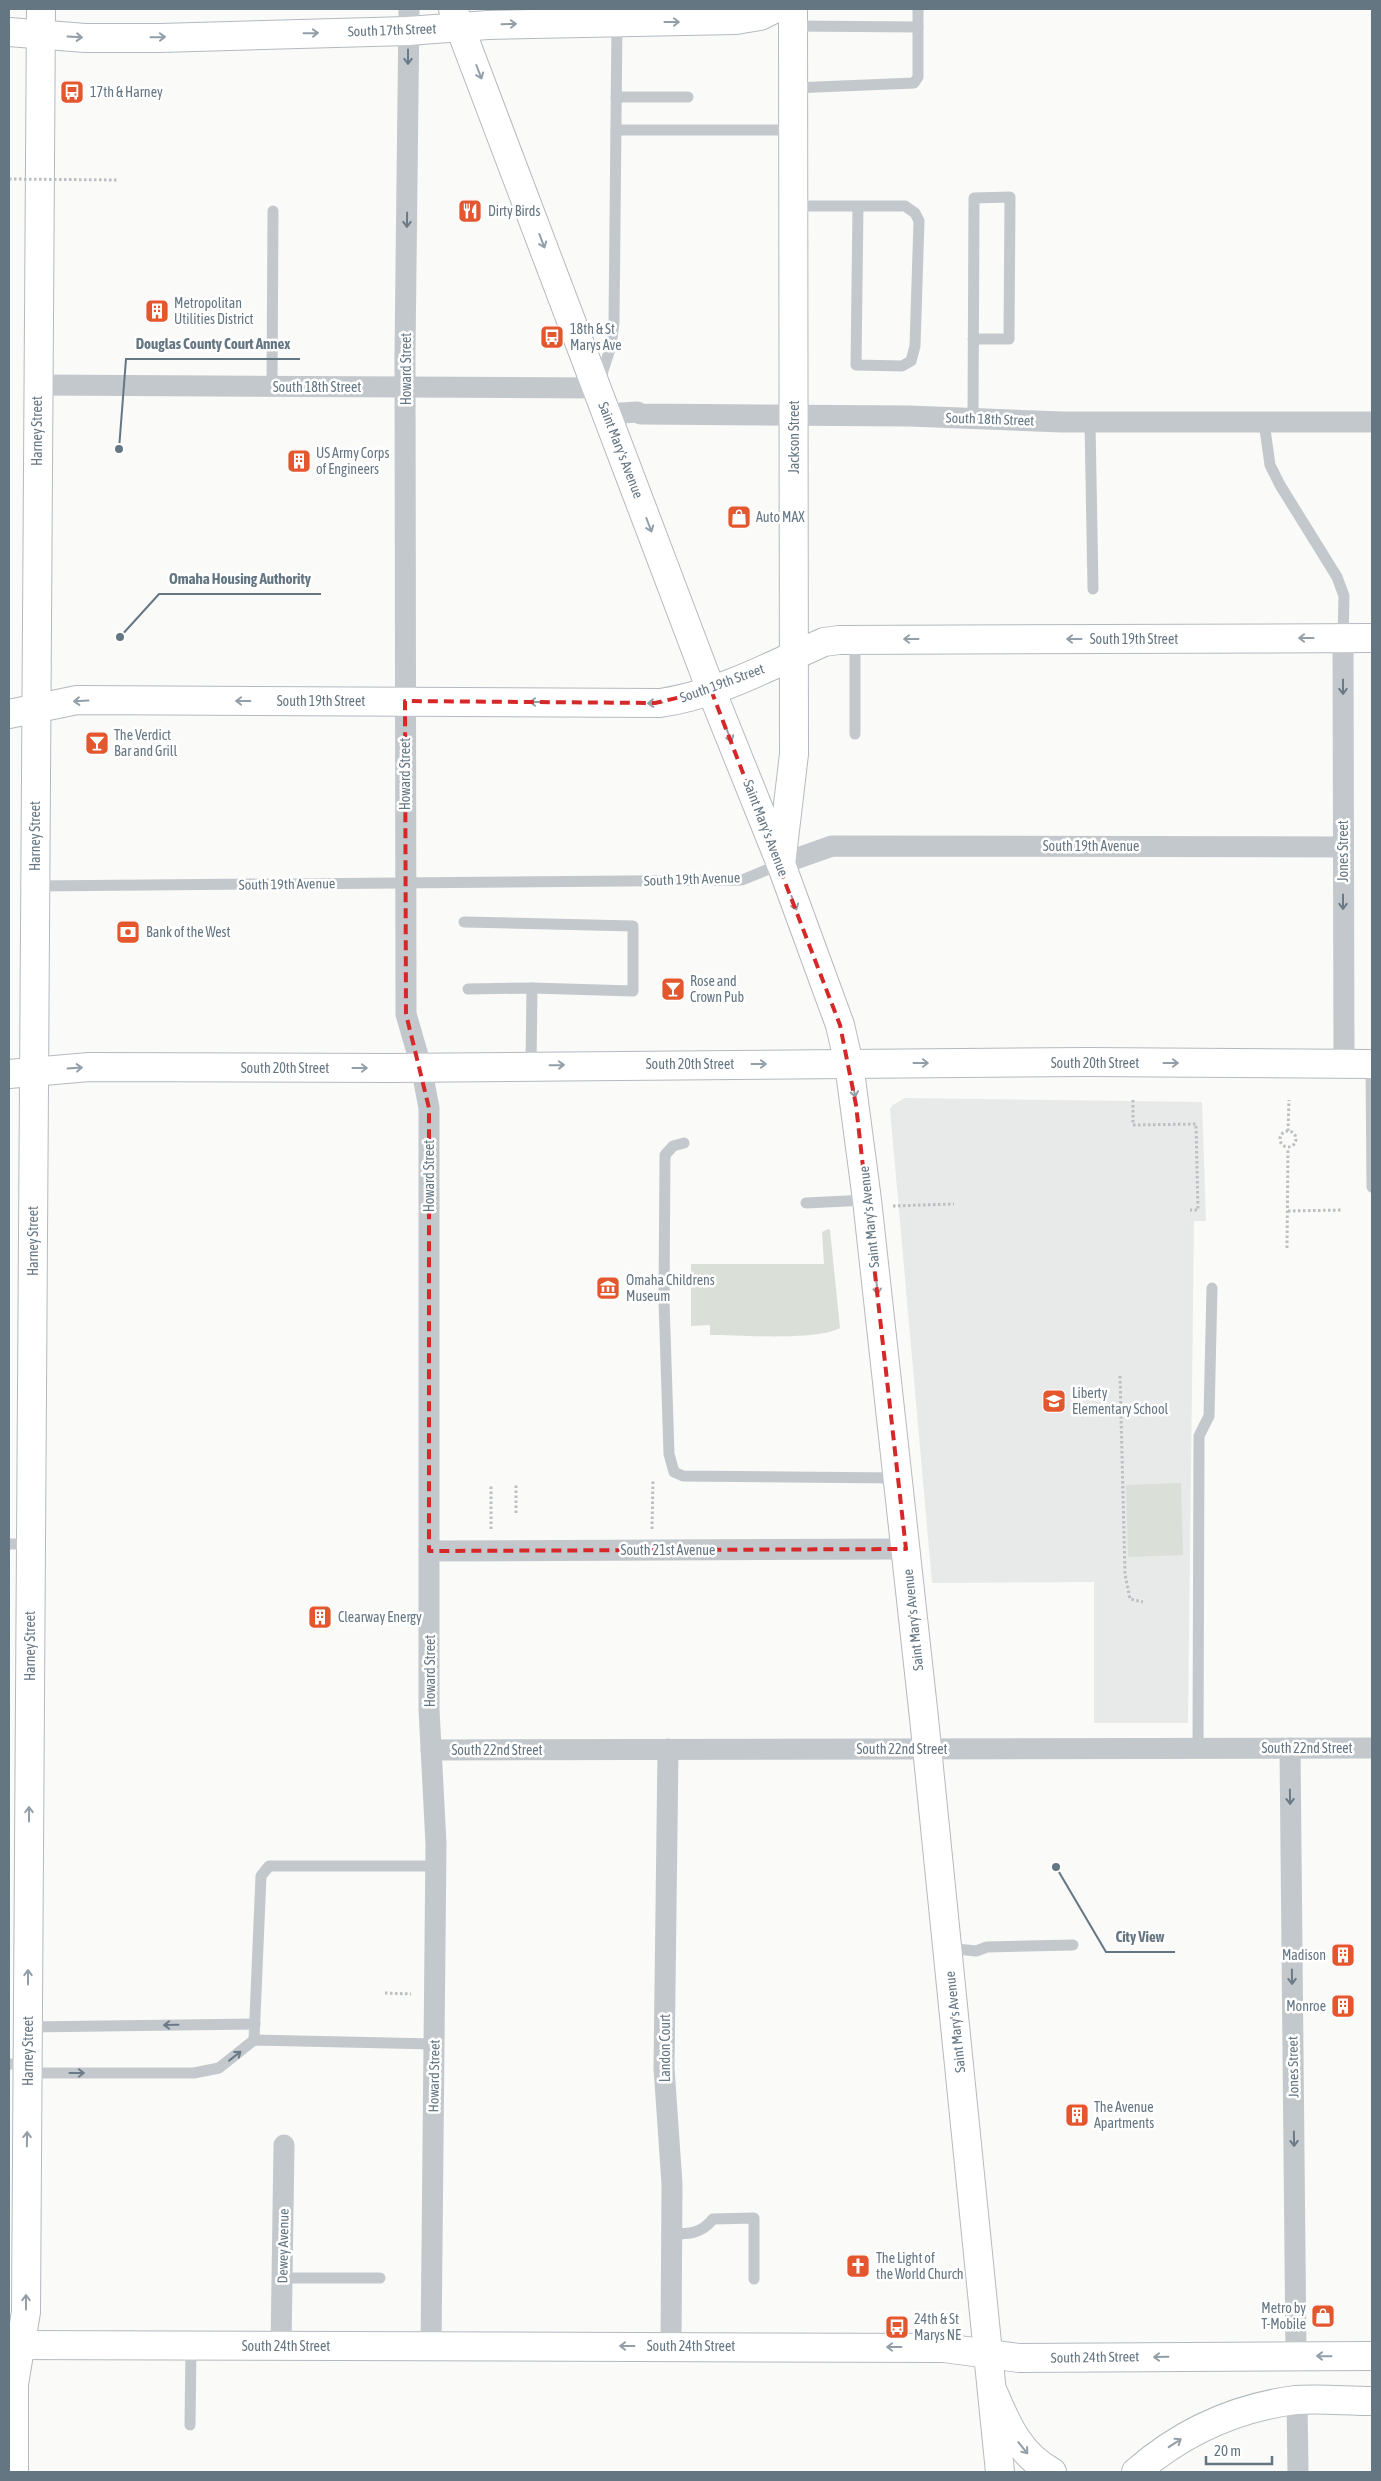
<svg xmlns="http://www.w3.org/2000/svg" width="1381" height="2481" font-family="'Asap Condensed',sans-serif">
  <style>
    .built { fill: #e8e9e9 }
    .green { fill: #dadfd7 }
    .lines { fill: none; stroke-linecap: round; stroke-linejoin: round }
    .secondary-casing { stroke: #b3babf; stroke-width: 30 }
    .primary-casing { stroke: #b5babe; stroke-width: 30 }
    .path { stroke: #bbbfc2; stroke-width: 3; stroke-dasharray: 2.5 2.5; stroke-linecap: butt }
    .lane { stroke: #c3c8cc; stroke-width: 11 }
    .street { stroke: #c3c8cc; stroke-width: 21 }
    .secondary { stroke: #fff; stroke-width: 28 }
    .primary { stroke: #fff; stroke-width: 28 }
    .path-bridge { stroke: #bbbfc2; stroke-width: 3; stroke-dasharray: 2.5 2.5; stroke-linecap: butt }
    .oneway { stroke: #939fa8 }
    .oneway2 { stroke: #6a7a87 }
    .marked { fill: none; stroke: #d62828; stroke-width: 4; stroke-dasharray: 10 6; stroke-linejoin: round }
    .labels { text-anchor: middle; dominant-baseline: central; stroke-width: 5; stroke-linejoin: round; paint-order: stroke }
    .street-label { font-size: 14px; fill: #657683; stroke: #fff }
    .poi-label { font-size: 14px; fill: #657683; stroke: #fff; text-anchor: start }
    .leader { fill: none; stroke: #657683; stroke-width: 2 }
    .callout-dot { fill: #657683; stroke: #fff; stroke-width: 2 }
    .callout-label { font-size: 15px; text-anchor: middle; font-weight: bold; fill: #657683; stroke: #fff; stroke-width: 5; stroke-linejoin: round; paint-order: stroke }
  </style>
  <rect width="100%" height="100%" fill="#fafaf8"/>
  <!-- built -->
  <polygon class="built" points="905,1098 1202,1102 1206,1221 1194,1221 1188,1723 1094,1723 1094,1582 932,1583 890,1109 893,1105"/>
  <!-- green -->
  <g class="green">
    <path d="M828 1229 830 1230 840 1328C816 1341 741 1335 710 1335V1325L691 1326V1264H824L822 1232Z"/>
    <polygon points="1181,1483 1183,1555 1128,1557 1126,1485"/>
  </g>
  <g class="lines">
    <!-- secondary casing -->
    <g class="secondary-casing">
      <g id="secondary">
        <polyline points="9,32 85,38 160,38 408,31 488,25 736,20 760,16 774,9"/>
        <path d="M9 714 77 700 660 703C717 695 772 665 824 642L839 640 1372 638"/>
        <polyline points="781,864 794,754 793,9"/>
        <polyline points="9,1074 89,1067 390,1068 1087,1062 1372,1064"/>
        <polyline points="9,2345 944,2348 1019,2358 1372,2356"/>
        <path d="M994 2394C1007 2425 1020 2455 1052 2472"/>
        <polyline points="14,2472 14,2384 26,2312 41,9"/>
        <path d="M1136 2472C1182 2432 1235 2408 1295 2400 1320 2398 1347 2401 1372 2401"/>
      </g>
    </g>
    <!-- primary casing -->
    <g class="primary-casing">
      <polyline id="primary" points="453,9 711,690 781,864 840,1025 849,1064 867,1200 924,1718 1000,2472"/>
    </g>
    <!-- path -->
    <g class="path">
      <polyline points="1133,1100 1133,1125 1196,1124 1198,1210 1190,1210"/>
      <circle cx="1288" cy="1139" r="8"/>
      <polyline points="1288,1131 1289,1100"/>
      <polyline points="893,1206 954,1204"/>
      <polyline points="1288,1211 1343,1210"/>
      <polyline points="1287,1248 1288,1148"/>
      <polyline points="1120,1376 1125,1574 1130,1599 1143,1602"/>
      <polyline points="516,1513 516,1483"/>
      <polyline points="491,1529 491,1484"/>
      <polyline points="652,1529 653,1480"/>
      <polyline points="385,1993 411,1994"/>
    </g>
    <!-- lane -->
    <g class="lane">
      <polyline points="793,26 918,27"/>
      <polyline points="793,88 914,83 918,77 918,9"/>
      <polyline points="616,97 688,97"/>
      <polyline points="616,130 793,130"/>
      <polyline points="794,206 905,206 915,213 919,221 915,346 911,361 902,366 856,365 858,206"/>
      <polyline points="973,339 1009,339 1010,197 974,198 973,419"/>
      <polyline points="599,383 611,346 614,323 617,22"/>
      <polyline points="272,387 273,211"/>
      <polyline points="1090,422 1093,589"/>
      <polyline points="1264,422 1270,465 1280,485 1337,577 1344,596 1343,638"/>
      <polyline points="855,734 855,640"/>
      <polyline points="35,886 742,880 781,864"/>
      <polyline points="464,922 633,926 633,991 532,988"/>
      <polyline points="468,989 532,988 531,1065"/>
      <polyline points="1371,1064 1372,1187"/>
      <polyline points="684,1143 673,1146 665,1155 664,1300 669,1454 674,1472 683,1476 898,1478"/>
      <polyline points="806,1203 867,1200"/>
      <polyline points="9,1544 31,1544"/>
      <polyline points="1198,1748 1199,1436 1209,1416 1212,1288"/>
      <polyline points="947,1948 976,1951 987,1947 1073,1945"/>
      <polyline points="28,2027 255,2024"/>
      <polyline points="254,2040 261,1876 269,1866 436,1866"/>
      <polyline points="9,2064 28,2064"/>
      <polyline points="28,2073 194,2073 219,2068 254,2040 434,2044"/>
      <path d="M671 2234C689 2234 701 2234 713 2219L754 2218V2279"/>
      <polyline points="282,2278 380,2278"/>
      <polyline points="190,2425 191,2346"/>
    </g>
    <!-- street -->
    <g class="street">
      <polyline points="409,9 405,354 406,1014 421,1066 429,1108 429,1709 436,1844 431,2347"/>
      <polyline points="38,385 597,388"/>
      <polyline points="608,414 637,412 641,414 909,416 1062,422 1372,422"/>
      <polyline points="1343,638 1344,1063"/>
      <polyline points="781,864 832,846 1343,847"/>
      <polyline points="429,1551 906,1549"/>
      <polyline points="1290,1748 1296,2355"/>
      <polyline points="668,1749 664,2068 672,2184 671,2346"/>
      <polyline points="431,1750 1372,1748"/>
      <polyline points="281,2347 284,2145"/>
      <polyline points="1297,2400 1298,2472"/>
    </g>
    <!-- secondary -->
    <use href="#secondary" class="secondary"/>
    <!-- primary -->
    <use href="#primary" class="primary"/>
    <!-- path-bridge -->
    <polyline class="path-bridge" points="9,179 119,180"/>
  </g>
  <!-- one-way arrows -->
  <defs><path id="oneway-shaft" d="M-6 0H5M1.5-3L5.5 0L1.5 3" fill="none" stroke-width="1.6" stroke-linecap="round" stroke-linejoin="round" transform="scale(1.25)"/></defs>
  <g class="oneway">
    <use href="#oneway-shaft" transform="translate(672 22)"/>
    <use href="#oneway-shaft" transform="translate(509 24) rotate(-1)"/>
    <use href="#oneway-shaft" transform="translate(311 33) rotate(-1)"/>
    <use href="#oneway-shaft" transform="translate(75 37) rotate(3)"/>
    <use href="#oneway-shaft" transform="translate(158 37) rotate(-1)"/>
    <use href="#oneway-shaft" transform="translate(479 72) rotate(69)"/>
    <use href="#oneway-shaft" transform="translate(542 241) rotate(69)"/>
    <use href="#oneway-shaft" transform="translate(649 525) rotate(69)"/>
    <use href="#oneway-shaft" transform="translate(1306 638) rotate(180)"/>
    <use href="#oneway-shaft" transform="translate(911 639) rotate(180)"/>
    <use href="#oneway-shaft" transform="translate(1074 639) rotate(180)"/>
    <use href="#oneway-shaft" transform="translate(81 701) rotate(177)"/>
    <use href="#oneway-shaft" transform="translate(243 701) rotate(-180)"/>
    <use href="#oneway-shaft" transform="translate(537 702) rotate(-180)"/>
    <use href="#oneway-shaft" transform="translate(655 703) rotate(177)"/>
    <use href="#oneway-shaft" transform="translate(729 735) rotate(68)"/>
    <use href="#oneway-shaft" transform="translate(794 903) rotate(70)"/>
    <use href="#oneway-shaft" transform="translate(921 1063)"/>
    <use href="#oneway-shaft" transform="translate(1171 1063)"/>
    <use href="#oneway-shaft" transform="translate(759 1064)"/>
    <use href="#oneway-shaft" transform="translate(557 1065) rotate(-1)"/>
    <use href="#oneway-shaft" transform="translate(75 1068) rotate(-4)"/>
    <use href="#oneway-shaft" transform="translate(360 1068)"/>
    <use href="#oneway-shaft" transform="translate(854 1090) rotate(80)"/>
    <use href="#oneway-shaft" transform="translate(877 1287) rotate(84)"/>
    <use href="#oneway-shaft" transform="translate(29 1814) rotate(-90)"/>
    <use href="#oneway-shaft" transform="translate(28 1977) rotate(-90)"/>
    <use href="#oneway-shaft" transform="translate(27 2139) rotate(-89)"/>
    <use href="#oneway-shaft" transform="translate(26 2302) rotate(-90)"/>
    <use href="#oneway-shaft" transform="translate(627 2346) rotate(180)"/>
    <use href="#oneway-shaft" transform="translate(894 2347) rotate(-180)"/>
    <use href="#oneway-shaft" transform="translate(1324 2356) rotate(-179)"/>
    <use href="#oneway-shaft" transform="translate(1161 2357) rotate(179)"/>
    <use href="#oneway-shaft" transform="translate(1175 2443) rotate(-33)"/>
    <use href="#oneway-shaft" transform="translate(1023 2448) rotate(51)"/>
  </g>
  <g class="oneway2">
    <use href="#oneway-shaft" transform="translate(408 57) rotate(90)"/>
    <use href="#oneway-shaft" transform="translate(407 220) rotate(91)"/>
    <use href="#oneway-shaft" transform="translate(1343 687) rotate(90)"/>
    <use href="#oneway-shaft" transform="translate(1343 902) rotate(90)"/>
    <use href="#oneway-shaft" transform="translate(1290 1797) rotate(89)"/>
    <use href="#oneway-shaft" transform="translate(1292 1977) rotate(89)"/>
    <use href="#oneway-shaft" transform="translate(171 2025) rotate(179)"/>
    <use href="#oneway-shaft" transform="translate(235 2056) rotate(-38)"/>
    <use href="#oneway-shaft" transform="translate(77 2073)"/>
    <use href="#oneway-shaft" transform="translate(1294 2139) rotate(89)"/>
  </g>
  <!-- marked area -->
  <path class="marked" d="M711 690 840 1025 856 1105 906 1549 429 1551V1108L406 1014 405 701 655 703Z"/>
  <!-- icons -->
  <defs>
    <g id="bus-square" transform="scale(1.25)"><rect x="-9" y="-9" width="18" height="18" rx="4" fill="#e4572e" stroke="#fff"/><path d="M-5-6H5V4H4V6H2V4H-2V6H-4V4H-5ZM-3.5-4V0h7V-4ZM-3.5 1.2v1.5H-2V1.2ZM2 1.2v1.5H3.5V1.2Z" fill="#fff"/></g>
    <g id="restaurant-square" transform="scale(1.25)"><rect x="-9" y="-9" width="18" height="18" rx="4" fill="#e4572e" stroke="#fff"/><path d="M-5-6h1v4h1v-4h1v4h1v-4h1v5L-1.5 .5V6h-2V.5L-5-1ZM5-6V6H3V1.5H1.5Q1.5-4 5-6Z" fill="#fff"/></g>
    <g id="building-square" transform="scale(1.25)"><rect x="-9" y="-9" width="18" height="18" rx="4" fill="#e4572e" stroke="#fff"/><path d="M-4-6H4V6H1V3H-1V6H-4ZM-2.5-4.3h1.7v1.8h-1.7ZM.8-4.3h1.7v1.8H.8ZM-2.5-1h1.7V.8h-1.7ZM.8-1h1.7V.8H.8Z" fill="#fff"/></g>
    <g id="shop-square" transform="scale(1.25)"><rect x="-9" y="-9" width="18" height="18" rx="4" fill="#e4572e" stroke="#fff"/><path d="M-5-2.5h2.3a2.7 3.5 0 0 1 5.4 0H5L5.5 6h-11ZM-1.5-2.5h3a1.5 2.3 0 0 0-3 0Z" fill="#fff"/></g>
    <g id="bar-square" transform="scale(1.25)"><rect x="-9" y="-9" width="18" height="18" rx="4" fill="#e4572e" stroke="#fff"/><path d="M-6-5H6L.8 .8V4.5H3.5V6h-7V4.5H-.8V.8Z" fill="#fff"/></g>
    <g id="bank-square" transform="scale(1.25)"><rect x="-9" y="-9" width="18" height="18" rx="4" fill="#e4572e" stroke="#fff"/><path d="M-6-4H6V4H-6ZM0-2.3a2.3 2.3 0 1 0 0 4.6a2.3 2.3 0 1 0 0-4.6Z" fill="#fff"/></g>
    <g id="museum-square" transform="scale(1.25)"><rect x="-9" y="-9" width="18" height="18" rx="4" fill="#e4572e" stroke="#fff"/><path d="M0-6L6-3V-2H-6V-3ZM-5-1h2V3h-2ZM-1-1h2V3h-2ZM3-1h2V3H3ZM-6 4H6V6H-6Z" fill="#fff"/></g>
    <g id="school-square" transform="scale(1.25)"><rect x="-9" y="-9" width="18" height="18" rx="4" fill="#e4572e" stroke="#fff"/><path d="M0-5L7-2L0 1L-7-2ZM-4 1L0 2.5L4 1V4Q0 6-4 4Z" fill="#fff"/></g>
    <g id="church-square" transform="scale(1.25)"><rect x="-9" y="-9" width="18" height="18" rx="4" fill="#e4572e" stroke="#fff"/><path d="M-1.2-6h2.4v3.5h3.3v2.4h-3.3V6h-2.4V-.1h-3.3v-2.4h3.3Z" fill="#fff"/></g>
  </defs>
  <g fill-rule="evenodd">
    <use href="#bus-square" x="72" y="92"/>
    <use href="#restaurant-square" x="470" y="211"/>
    <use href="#building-square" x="157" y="311"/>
    <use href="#bus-square" x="552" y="337"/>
    <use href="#building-square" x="299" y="461"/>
    <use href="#shop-square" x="739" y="517"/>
    <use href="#bar-square" x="97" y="743"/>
    <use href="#bank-square" x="128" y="932"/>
    <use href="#bar-square" x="673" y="989"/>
    <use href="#museum-square" x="608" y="1288"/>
    <use href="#school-square" x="1054" y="1401"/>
    <use href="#building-square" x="320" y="1617"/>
    <use href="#building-square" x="1343" y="1955"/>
    <use href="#building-square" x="1343" y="2006"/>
    <use href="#building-square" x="1077" y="2115"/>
    <use href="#church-square" x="858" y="2266"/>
    <use href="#shop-square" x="1323" y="2316"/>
    <use href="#bus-square" x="897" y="2327"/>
  </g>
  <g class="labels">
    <!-- street labels -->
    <g class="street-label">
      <text transform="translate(392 30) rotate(-2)">South 17th Street</text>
      <text transform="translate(406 369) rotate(-90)">Howard Street</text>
      <text x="317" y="387">South 18th Street</text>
      <text transform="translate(990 419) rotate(2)">South 18th Street</text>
      <text transform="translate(37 431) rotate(-90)">Harney Street</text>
      <text transform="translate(794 437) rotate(-90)">Jackson Street</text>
      <text transform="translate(621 450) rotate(69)">Saint Mary's Avenue</text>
      <text x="1134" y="639">South 19th Street</text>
      <text transform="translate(722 683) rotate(-20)">South 19th Street</text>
      <text x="321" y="701">South 19th Street</text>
      <text transform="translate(405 774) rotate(-90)">Howard Street</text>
      <text transform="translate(766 828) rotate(69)">Saint Mary's Avenue</text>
      <text transform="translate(35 836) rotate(-90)">Harney Street</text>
      <text x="1091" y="846">South 19th Avenue</text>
      <text transform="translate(1343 851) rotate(-90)">Jones Street</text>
      <text transform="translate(692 879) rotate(-2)">South 19th Avenue</text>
      <text transform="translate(287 884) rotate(-1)">South 19th Avenue</text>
      <text x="1095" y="1063">South 20th Street</text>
      <text x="690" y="1064">South 20th Street</text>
      <text x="285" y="1068">South 20th Street</text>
      <text transform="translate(429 1176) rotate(-90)">Howard Street</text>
      <text transform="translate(869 1217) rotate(-96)">Saint Mary's Avenue</text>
      <text transform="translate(33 1241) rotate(-90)">Harney Street</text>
      <text x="668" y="1550">South 21st Avenue</text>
      <text transform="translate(913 1620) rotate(-96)">Saint Mary's Avenue</text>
      <text transform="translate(30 1646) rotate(-90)">Harney Street</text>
      <text transform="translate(430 1671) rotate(-90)">Howard Street</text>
      <text x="1307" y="1748">South 22nd Street</text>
      <text x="902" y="1749">South 22nd Street</text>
      <text x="497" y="1750">South 22nd Street</text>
      <text transform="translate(955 2022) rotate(-96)">Saint Mary's Avenue</text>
      <text transform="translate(665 2048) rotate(-90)">Landon Court</text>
      <text transform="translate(28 2051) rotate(-90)">Harney Street</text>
      <text transform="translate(1293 2067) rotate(-91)">Jones Street</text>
      <text transform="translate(434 2076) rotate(-89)">Howard Street</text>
      <text transform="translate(283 2246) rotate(-89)">Dewey Avenue</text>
      <text x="286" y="2346">South 24th Street</text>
      <text x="691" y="2346">South 24th Street</text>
      <text transform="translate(1095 2357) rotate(-1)">South 24th Street</text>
    </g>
    <!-- poi labels -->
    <g class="poi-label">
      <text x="90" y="92">17th &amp; Harney</text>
      <text x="488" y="211">Dirty Birds</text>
      <text x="174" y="303">Metropolitan<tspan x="174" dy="16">Utilities District</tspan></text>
      <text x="570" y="329">18th &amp; St<tspan x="570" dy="16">Marys Ave</tspan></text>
      <text x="316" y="453">US Army Corps<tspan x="316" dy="16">of Engineers</tspan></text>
      <text x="756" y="517">Auto MAX</text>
      <text x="114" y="735">The Verdict<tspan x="114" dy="16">Bar and Grill</tspan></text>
      <text x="146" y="932">Bank of the West</text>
      <text x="690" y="981">Rose and<tspan x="690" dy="16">Crown Pub</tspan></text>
      <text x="626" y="1280">Omaha Childrens<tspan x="626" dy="16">Museum</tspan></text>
      <text x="1072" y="1393">Liberty<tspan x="1072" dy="16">Elementary School</tspan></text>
      <text x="338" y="1617">Clearway Energy</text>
      <text x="1326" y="1955" text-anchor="end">Madison</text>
      <text x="1326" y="2006" text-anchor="end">Monroe</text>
      <text x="1094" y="2107">The Avenue<tspan x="1094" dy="16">Apartments</tspan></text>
      <text x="876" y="2258">The Light of<tspan x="876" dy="16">the World Church</tspan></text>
      <text x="1306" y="2308" text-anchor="end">Metro by<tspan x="1306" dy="16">T-Mobile</tspan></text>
      <text x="914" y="2319">24th &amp; St<tspan x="914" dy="16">Marys NE</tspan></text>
    </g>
  </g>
  <!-- callouts -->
  <path class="leader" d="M119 449L126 359H300M120 637L159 594H321M1056 1867L1106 1952H1175"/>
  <g class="callout-dot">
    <circle cx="119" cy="449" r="5"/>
    <circle cx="120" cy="637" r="5"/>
    <circle cx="1056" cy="1867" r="5"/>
  </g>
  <g class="callout-label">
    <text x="213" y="349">Douglas County Court Annex</text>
    <text x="240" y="584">Omaha Housing Authority</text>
    <text x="1140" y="1942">City View</text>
  </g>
  <!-- border -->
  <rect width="1381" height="2481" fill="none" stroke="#657683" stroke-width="20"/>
  <!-- scale -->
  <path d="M1206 2456v8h66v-8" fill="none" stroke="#657683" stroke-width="2.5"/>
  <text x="1214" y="2456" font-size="15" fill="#657683" stroke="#ffffff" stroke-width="4" paint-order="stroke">20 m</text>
</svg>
